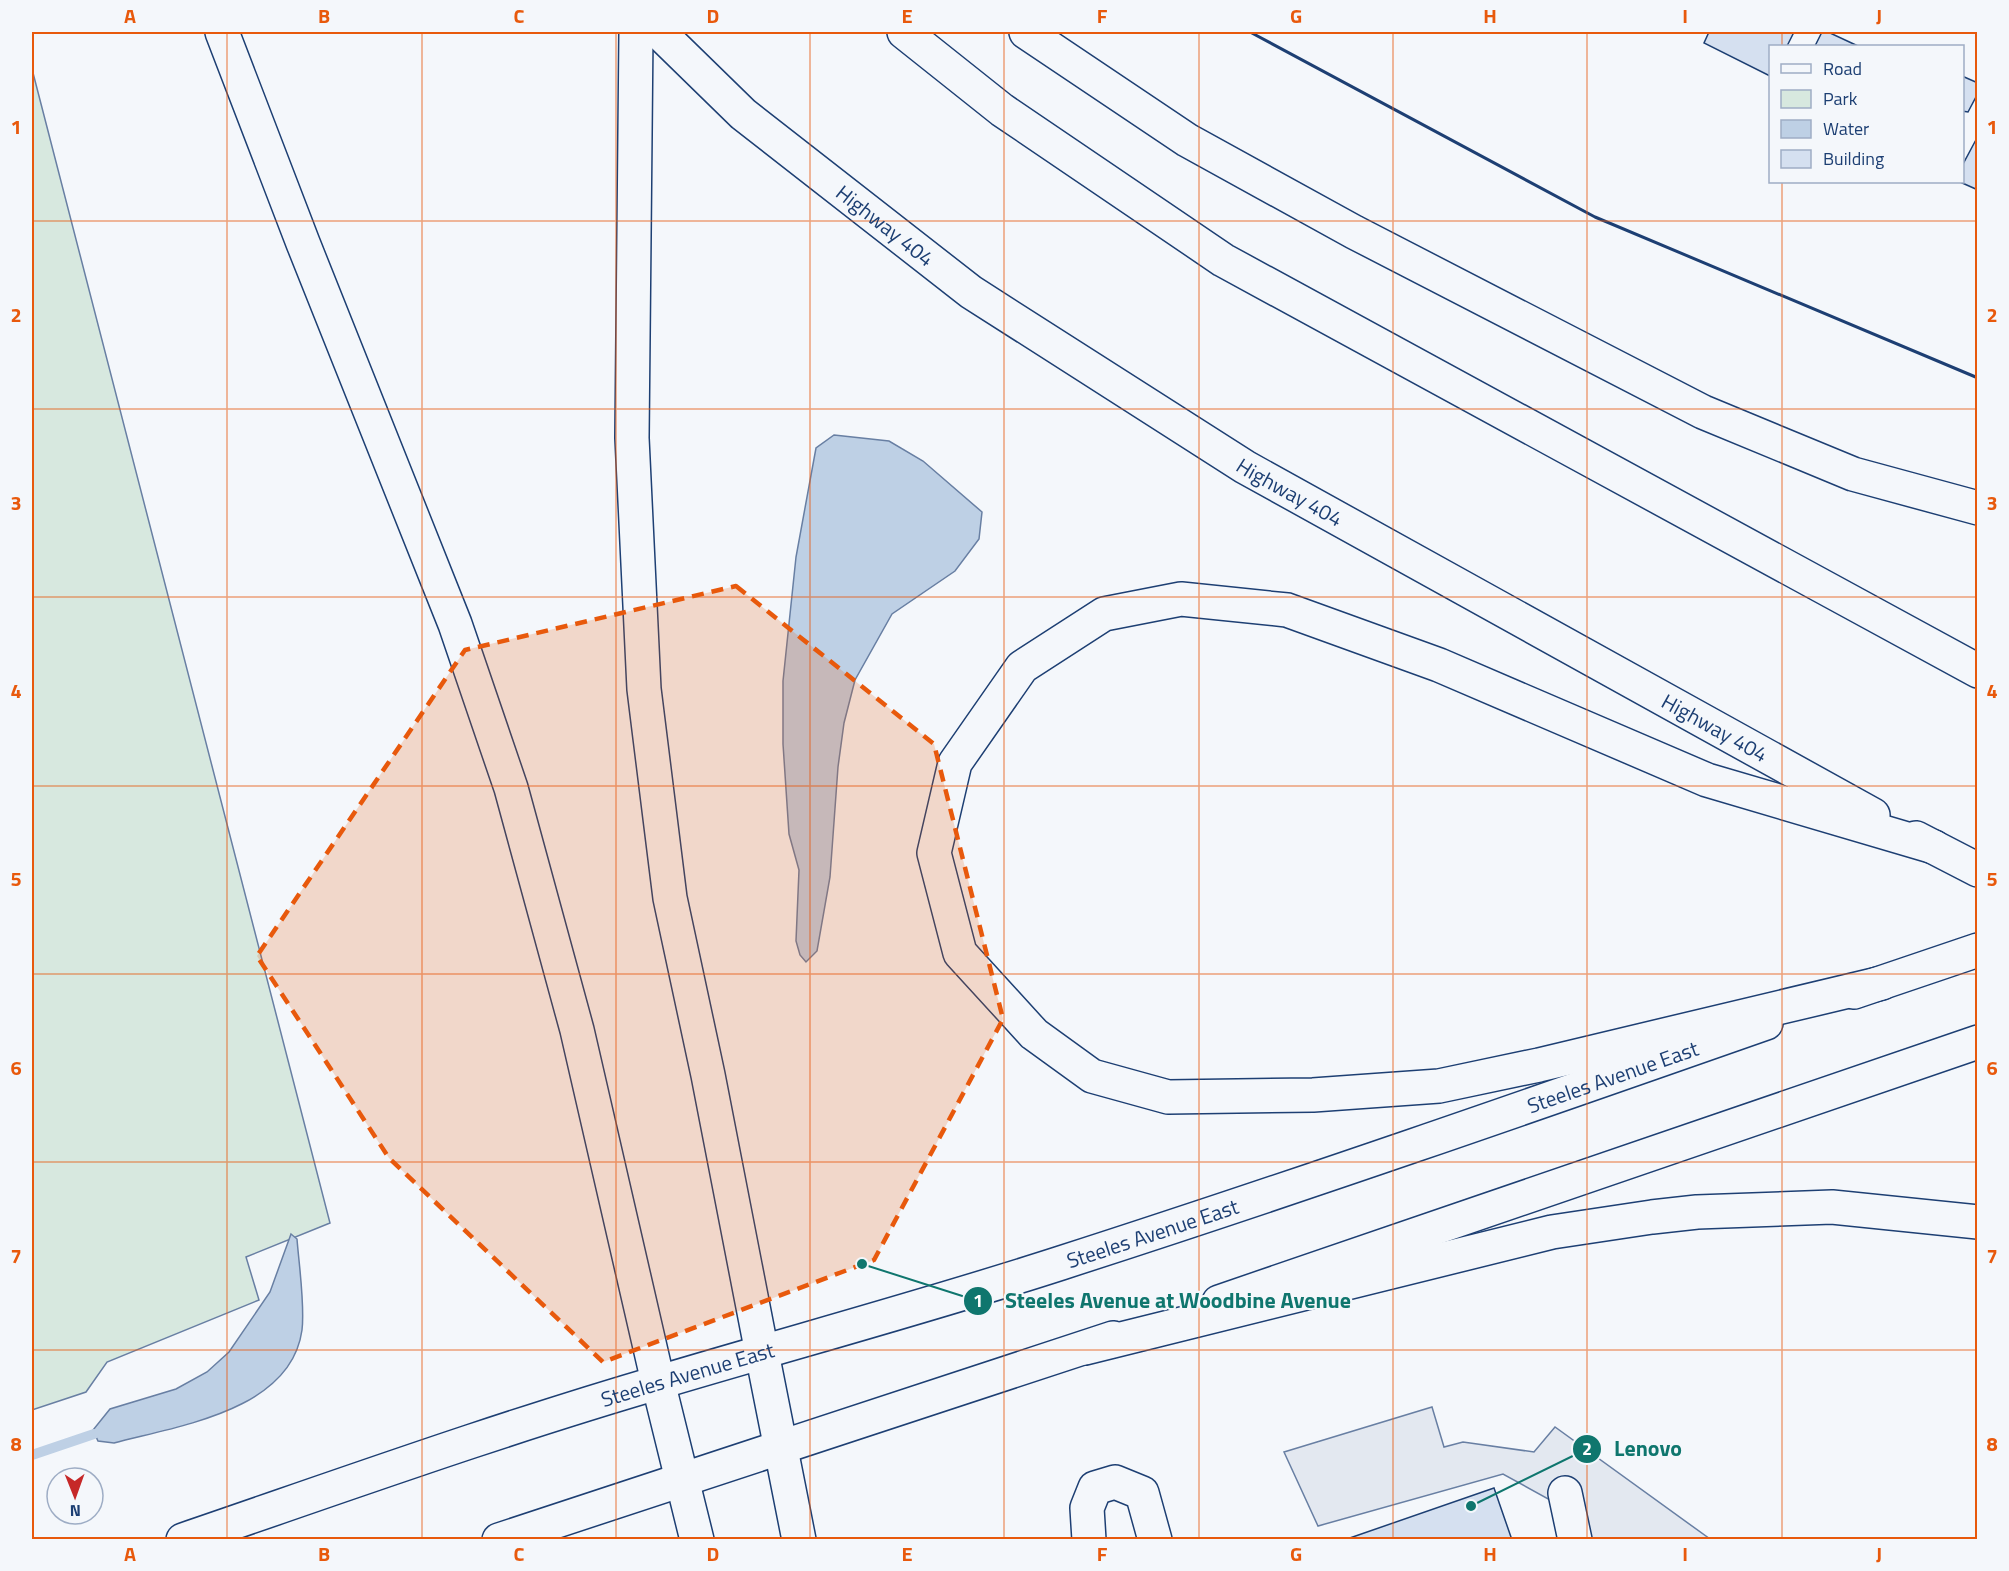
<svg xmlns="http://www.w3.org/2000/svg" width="2009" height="1571" font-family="'Titillium Web',sans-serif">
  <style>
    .green { fill: #d7e8df; stroke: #687fa3; stroke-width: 1.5 }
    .parking { fill: #e3e8f0; stroke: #687fa3; stroke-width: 1.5 }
    .water { fill: #bed0e5; stroke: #687fa3; stroke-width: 1.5 }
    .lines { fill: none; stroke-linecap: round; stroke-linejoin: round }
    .stream { stroke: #bed0e5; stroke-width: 10 }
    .building { fill: #d5e0f0; stroke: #1d3f73; stroke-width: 1.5 }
    .minor-casing { stroke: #1d3f73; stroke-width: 36 }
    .major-casing { stroke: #1d3f73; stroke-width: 36 }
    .highway-casing { stroke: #1d3f73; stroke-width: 36 }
    .minor { stroke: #f4f7fb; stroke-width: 33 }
    .major { stroke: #f4f7fb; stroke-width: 33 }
    .highway { stroke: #f4f7fb; stroke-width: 33 }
    .wall { stroke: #1d3f73; stroke-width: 3 }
    .marked { fill: #e8590c; fill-opacity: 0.2; stroke: #e8590c; stroke-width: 4.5; stroke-dasharray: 12 8; stroke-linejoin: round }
    .grid { fill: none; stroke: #e8590c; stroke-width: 1.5; stroke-opacity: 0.55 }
    .labels { text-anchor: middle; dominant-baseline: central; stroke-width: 4.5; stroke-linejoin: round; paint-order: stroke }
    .street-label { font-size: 21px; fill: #1d3f73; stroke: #f4f7fb }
    .leader { fill: none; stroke: #0f766e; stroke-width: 2 }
    .callout-dot { fill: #0f766e; stroke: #f4f7fb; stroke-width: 2 }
    .mark-label { font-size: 18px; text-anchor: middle; font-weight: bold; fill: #fff }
    .callout-label { font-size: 22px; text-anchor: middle; font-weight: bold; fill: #0f766e; stroke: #f4f7fb; stroke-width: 4.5; stroke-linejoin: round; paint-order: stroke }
    .neatline { fill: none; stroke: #e8590c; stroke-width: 2 }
    .grid-label { font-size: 20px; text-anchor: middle; font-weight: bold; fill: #e8590c }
  </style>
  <rect width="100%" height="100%" fill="#f4f7fb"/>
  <!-- green -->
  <polygon class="green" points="32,69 330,1223 246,1257 259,1300 107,1362 86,1392 32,1410"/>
  <!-- parking -->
  <polygon class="parking" points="1432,1407 1444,1447 1463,1442 1534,1452 1555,1427 1710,1539 1588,1539 1581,1517 1503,1474 1318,1526 1284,1452"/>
  <!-- water -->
  <g class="water">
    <polygon points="834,435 889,441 923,461 982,512 979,539 955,571 892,614 855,680 844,723 838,767 830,877 817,951 806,962 800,955 796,941 799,870 789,834 783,744 783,681 796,557 816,448"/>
    <path d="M291 1234 297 1239C299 1265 305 1305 302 1330 291 1411 177 1426 114 1443L98 1441 93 1430 110 1409 176 1389 207 1372 229 1352 270 1292Z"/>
  </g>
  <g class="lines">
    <!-- stream -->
    <polyline class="stream" points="32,1455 94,1434"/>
  </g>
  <!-- building -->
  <g class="building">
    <polygon points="1709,32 1794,32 1787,46 1770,46 1770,76 1704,43"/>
    <polygon points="1822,32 1828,32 1858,46 1815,46"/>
    <polygon points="1962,76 1978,83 1978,93 1968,112 1962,111"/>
    <polygon points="1978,136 1978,190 1960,182 1962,182 1962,166"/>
    <polygon points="1494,1488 1512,1540 1344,1540"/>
  </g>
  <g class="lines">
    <!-- minor casing -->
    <g class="minor-casing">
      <g id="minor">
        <polyline points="1565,1493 1575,1540"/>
        <polyline points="1089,1540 1087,1508 1095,1488 1115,1482 1142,1493 1155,1540"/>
      </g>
    </g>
    <!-- major casing -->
    <g class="major-casing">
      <g id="major">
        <polyline points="1854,992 1978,950"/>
        <polyline points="1219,1302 1978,1042"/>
        <polyline points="762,1353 799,1540"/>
        <polyline points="658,1382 697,1540"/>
        <path id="s1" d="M183 1540C341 1486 499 1429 660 1382 794 1342 928 1306 1061 1263 1297 1187 1532 1105 1766 1023"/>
        <polyline points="499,1540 1113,1338"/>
      </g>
    </g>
    <!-- highway casing -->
    <g class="highway-casing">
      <g id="highway">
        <polyline points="222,32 303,243 455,624 511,788 577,1030 658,1382"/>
        <polyline points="636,32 632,438 644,689 670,898 708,1075 762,1353"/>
        <path id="s2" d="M659 32 743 114 971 292 1245 467 1873 815"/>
        <polyline points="904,32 1002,110 1223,260 1978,671"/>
        <polyline points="1026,32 1187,140 1354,232 1703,412 1853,474 1978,508"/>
        <polyline points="1916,838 1978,870"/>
        <polyline points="1882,983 1539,1065 1439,1086 1313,1095 1168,1097 1092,1076 1034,1034 960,953 934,853 955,763 1022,667 1104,614 1181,599 1287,610 1439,665 1707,780 1934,847"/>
        <polyline points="1085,1348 1552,1232 1652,1217 1697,1212 1832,1207 1978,1222"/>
      </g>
    </g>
    <!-- minor -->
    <use href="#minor" class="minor"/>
    <!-- major -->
    <use href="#major" class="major"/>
    <!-- highway -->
    <use href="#highway" class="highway"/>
    <!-- wall -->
    <polyline class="wall" points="1250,32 1595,217 1978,378"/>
  </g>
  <!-- marked area -->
  <path class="marked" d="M736 586 934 744 1003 1019 874 1260 603 1362 389 1158 257 956 465 650Z"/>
  <!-- grid -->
  <path class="grid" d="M227 32V1540M422 32V1540M616 32V1540M810 32V1540M1004 32V1540M1199 32V1540M1393 32V1540M1587 32V1540M1782 32V46M1782 182V1540M32 221H1978M32 409H1978M32 597H1978M32 786H1978M32 974H1978M32 1162H1978M32 1350H1978"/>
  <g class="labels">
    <!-- street labels -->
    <g class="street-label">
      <text stroke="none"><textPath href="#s2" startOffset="298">Highway 404</textPath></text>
      <text stroke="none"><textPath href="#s2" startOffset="783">Highway 404</textPath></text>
      <text stroke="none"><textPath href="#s2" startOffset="1269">Highway 404</textPath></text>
      <text stroke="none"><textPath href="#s1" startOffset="1503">Steeles Avenue East</textPath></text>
      <text stroke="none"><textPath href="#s1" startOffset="1017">Steeles Avenue East</textPath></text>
      <text stroke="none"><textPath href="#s1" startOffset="531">Steeles Avenue East</textPath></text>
    </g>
  </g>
  <!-- callouts -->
  <path class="leader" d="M862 1264L978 1301M1471 1506L1587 1449"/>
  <g class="callout-dot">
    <circle cx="862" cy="1264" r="6"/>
    <circle cx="1471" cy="1506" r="6"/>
    <circle cx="978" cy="1301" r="15"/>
    <circle cx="1587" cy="1449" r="15"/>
  </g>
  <g class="mark-label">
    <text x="978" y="1307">1</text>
    <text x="1587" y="1455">2</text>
  </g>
  <g class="callout-label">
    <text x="1178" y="1308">Steeles Avenue at Woodbine Avenue</text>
    <text x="1648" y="1456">Lenovo</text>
  </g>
  <!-- border -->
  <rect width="2009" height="1571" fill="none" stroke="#f4f7fb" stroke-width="66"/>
  <!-- legend -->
  <rect x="1769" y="45" width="195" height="138" fill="#f4f7fb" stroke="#9eadc5" stroke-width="1.5"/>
  <rect x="1781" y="64" width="30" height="9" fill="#f4f7fb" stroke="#9eadc5" stroke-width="1.5"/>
  <text x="1823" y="75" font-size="18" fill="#1d3f73">Road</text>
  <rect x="1781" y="90" width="30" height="18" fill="#d7e8df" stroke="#9eadc5" stroke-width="1.5"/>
  <text x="1823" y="105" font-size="18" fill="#1d3f73">Park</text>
  <rect x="1781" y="120" width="30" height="18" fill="#bed0e5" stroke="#9eadc5" stroke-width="1.5"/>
  <text x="1823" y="135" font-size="18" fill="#1d3f73">Water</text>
  <rect x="1781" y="150" width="30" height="18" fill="#d5e0f0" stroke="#9eadc5" stroke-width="1.5"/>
  <text x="1823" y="165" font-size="18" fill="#1d3f73">Building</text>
  <!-- north arrow -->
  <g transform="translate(75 1496) rotate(179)"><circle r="28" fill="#f4f7fb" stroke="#9eadc5" stroke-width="1.5"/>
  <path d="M0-4.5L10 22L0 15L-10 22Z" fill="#c62828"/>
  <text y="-9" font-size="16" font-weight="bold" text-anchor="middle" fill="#1d3f73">N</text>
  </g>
  <rect x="33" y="33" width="1943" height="1505" class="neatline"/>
  <g class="grid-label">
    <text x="130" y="23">A</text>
    <text x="324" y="23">B</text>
    <text x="519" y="23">C</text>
    <text x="713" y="23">D</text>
    <text x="907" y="23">E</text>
    <text x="1102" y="23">F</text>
    <text x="1296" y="23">G</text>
    <text x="1490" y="23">H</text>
    <text x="1685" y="23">I</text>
    <text x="1879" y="23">J</text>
    <text x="16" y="134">1</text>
    <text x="1992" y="134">1</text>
    <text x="16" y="322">2</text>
    <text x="1992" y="322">2</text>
    <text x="16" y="510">3</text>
    <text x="1992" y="510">3</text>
    <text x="16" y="698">4</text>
    <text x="1992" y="698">4</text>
    <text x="16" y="886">5</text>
    <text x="1992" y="886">5</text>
    <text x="16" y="1075">6</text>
    <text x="1992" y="1075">6</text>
    <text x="16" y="1263">7</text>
    <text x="1992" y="1263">7</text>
    <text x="16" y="1451">8</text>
    <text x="1992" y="1451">8</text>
    <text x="130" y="1561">A</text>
    <text x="324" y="1561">B</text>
    <text x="519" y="1561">C</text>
    <text x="713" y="1561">D</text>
    <text x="907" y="1561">E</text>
    <text x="1102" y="1561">F</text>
    <text x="1296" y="1561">G</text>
    <text x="1490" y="1561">H</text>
    <text x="1685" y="1561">I</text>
    <text x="1879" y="1561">J</text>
  </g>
</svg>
